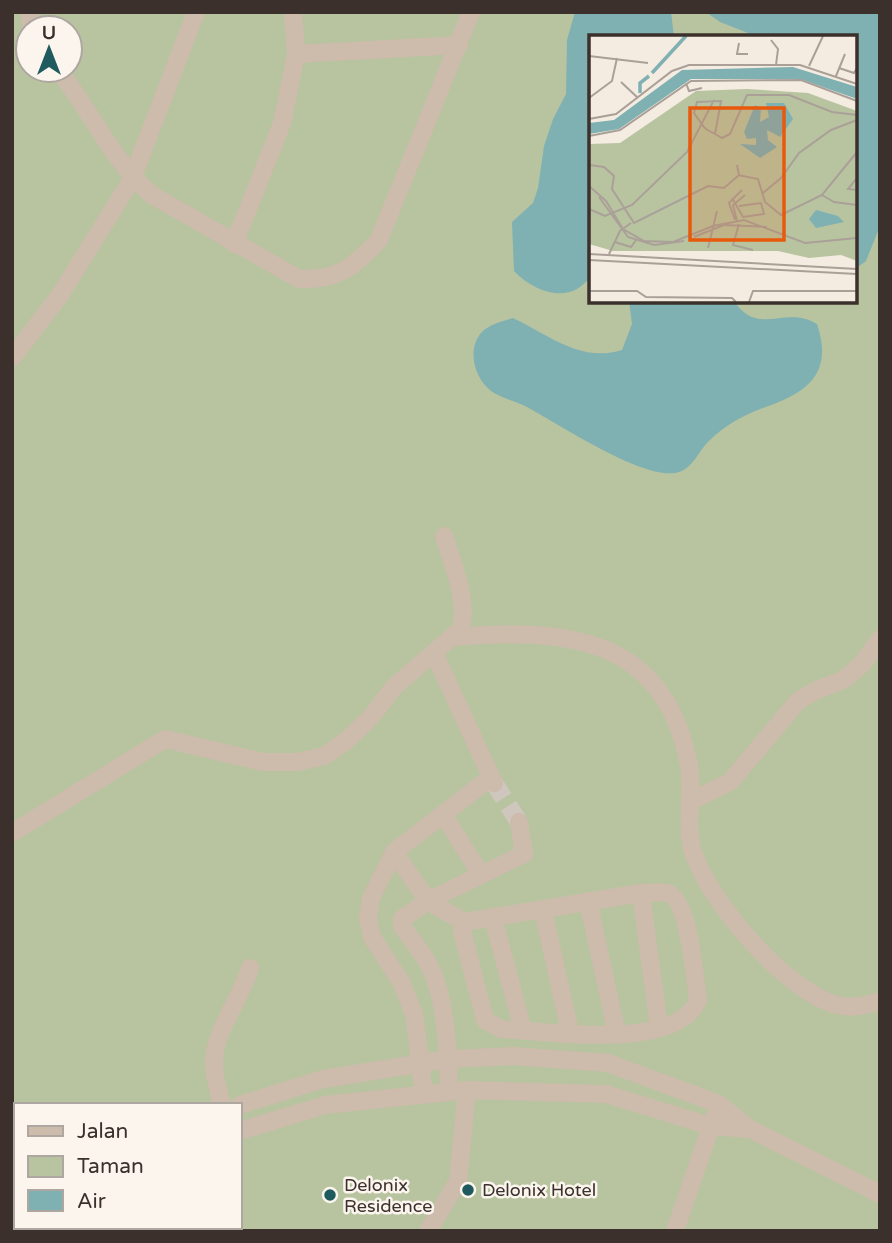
<svg xmlns="http://www.w3.org/2000/svg" width="892" height="1243" font-family="'Varela Round',sans-serif">
  <style>
    .green { fill: #b8c4a0; fill-rule: evenodd }
    .water { fill: #7fb0b2 }
    .lines { fill: none; stroke-linecap: round; stroke-linejoin: round }
    .minor-tunnel { stroke: #cfc6bd; stroke-width: 18; stroke-dasharray: 18 9; stroke-linecap: butt }
    .minor { stroke: #cdbbac; stroke-width: 18 }
    .poi-dot { fill: #1f5a5e; stroke: #fbf5ee; stroke-width: 2.5 }
    .labels { text-anchor: middle; dominant-baseline: central; stroke-width: 5; stroke-linejoin: round; paint-order: stroke }
    .poi-label { font-size: 18px; fill: #3b302b; stroke: #fbf5ee; text-anchor: start }
    .inset-river { fill: none; stroke: #7fb0b2; stroke-width: 3.5 }
    .inset-road { fill: none; stroke: #aaa098; stroke-width: 2 }
    .view { fill: #e8590c; fill-opacity: 0.15; stroke: #e8590c; stroke-width: 3.5 }
    .inset-edge { fill: none; stroke: #3b302b; stroke-width: 3.5 }
  </style>
  <rect width="100%" height="100%" fill="#f4ebe1"/>
  <!-- green -->
  <path class="green" d="M12 12H880V1231H12ZM28 28H70V70H28ZM591 37H855V301H591ZM16 1105H240V1227H16Z"/>
  <!-- water -->
  <g class="water">
    <path d="M575 12H671L674 37H591V278C586 281 582 286 577 289 556 301 528 286 514 271L512 222 533 203 538 188 544 146 553 119 566 94 567 40Z"/>
    <polygon points="706,12 880,12 880,226 866,261 855,269 855,37 749,37 748,33 720,22"/>
    <path d="M629 301H734C759 338 785 304 817 324 834 375 806 393 763 408 742 416 725 425 709 441 698 451 693 470 675 473 639 478 559 424 525 406 515 401 501 398 491 391 473 377 466 346 484 330 493 323 503 321 513 318 549 335 581 363 622 350L632 324Z"/>
  </g>
  <g class="lines">
    <!-- minor-tunnel -->
    <polyline class="minor-tunnel" points="494,783 519,822"/>
    <!-- minor -->
    <g class="minor">
      <polyline points="29,12 32,28"/>
      <polyline points="296,54 459,45"/>
      <path d="M58 70C91 110 112 162 152 195L299 279C339 280 352 268 379 240L471 12"/>
      <polyline points="234,244 282,123 296,54 293,12"/>
      <polyline points="12,358 60,295 132,179 196,12"/>
      <path d="M454 637C565 628 665 635 689 766 694 795 684 827 694 855 712 904 783 987 833 1004 849 1009 864 1006 880 1001"/>
      <polyline points="434,653 494,783"/>
      <polyline points="691,801 730,782 798,701 817,690 843,680 862,664 880,639"/>
      <polyline points="443,814 481,875"/>
      <path d="M12 833 165 739 263 762H298L324 756 346 741 371 717 394 687 461 629C468 600 453 564 444 536"/>
      <path d="M394 852 428 901 464 922 641 893C648 893 661 891 668 893 689 900 695 979 698 1000 677 1052 547 1031 501 1029L485 1020 462 931 464 922"/>
      <polyline points="641,893 659,1028"/>
      <polyline points="588,901 617,1034"/>
      <polyline points="543,910 570,1032"/>
      <polyline points="493,918 523,1030"/>
      <path d="M449 1092C448 1053 447 1003 430 967 423 953 411 939 402 926V919L428 901 524 854 519 822"/>
      <polyline points="424,1095 414,1014 401,982 372,937 368,918 371,898 394,852 490,778"/>
      <path d="M222 1105C219 1091 213 1075 214 1061 215 1030 241 998 250 968"/>
      <polyline points="240,1105 323,1079 448,1059 513,1056 608,1063 719,1104 750,1129 880,1194"/>
      <polyline points="240,1131 325,1105 467,1090 606,1094 710,1126 750,1129"/>
      <polyline points="12,1205 16,1204"/>
      <polyline points="166,1227 166,1231"/>
      <polyline points="12,1229 16,1227"/>
      <polyline points="428,1231 458,1181 467,1090"/>
      <polyline points="675,1231 714,1117"/>
    </g>
  </g>
  <!-- markers -->
  <g class="poi-dot">
    <circle cx="468" cy="1190" r="7"/>
    <circle cx="330" cy="1195" r="7"/>
  </g>
  <g class="labels">
    <!-- poi labels -->
    <g class="poi-label">
      <text x="344" y="1185">Delonix<tspan x="344" dy="21">Residence</tspan></text>
      <text x="482" y="1190">Delonix Hotel</text>
    </g>
  </g>
  <!-- overview -->
  <g transform="translate(589 35)">
    <rect width="268" height="268" fill="#f4ebe1"/>
    <path d="M158 54 219 58 268 76V226L252 220 220 223 189 216H24L0 209V109L31 108 107 56Z" fill="#b8c4a0"/>
    <path d="M204 32 268 52V64L211 44H102L30 94 0 99V88L25 85 93 35ZM177 68H195L204 84 191 102 178 95 179 105 188 112 171 123 151 109 167 110V103L158 104 155 97 166 70 172 73 171 87 180 82ZM227 175 249 181 255 187 227 193 220 184Z" fill="#7fb0b2"/>
    <path class="inset-river" d="M63 38 97 1M51 58V48L60 41"/>
    <path class="inset-road" d="M182 5 189 14 187 30M150 8 148 19H159M0 21 59 28M220 31 234 1M250 33 265 38 268 33M247 41 256 19M32 47 49 63M97 48 100 56 113 53M0 63 23 46 28 23M0 84 27 79 83 36 100 30H211L268 49M126 99 132 66 108 67 105 78 115 92 117 94 126 99 133 103 141 99 158 60H200L243 77 268 80M0 101 31 95 102 46 212 45 268 66M0 130 15 132 25 141 23 154 45 188 119 151 135 153 150 140 148 130M149 140 169 144 176 167 192 180 233 160 268 117M268 143 259 154 268 155M0 151 17 166 34 194 55 206 84 207 124 191 155 185 216 208 268 203M174 158 192 143 210 118 242 95 268 85M233 160 245 167 268 170M10 162 39 202 65 210 95 206M143 163 154 182 175 179 172 168 150 171M0 174 16 181 43 170 98 117 125 65M146 185 140 168 153 155M148 186 144 170 156 160M150 189 144 210 164 215M105 202 135 190 178 192M26 207 42 212 47 205M119 213 128 176M0 219 268 234M20 219 31 196 42 188M0 225 268 239M0 256H48L57 262 143 263 147 267M160 267 164 256H268"/>
    <path class="view" d="M101 73H195V205H101Z"/>
    <rect width="268" height="268" class="inset-edge"/>
  </g>
  <!-- border -->
  <rect width="892" height="1243" fill="none" stroke="#3b302b" stroke-width="28"/>
  <!-- legend -->
  <rect x="14" y="1103" width="228" height="126" fill="#fbf5ee" stroke="#aea6a0" stroke-width="2"/>
  <rect x="28" y="1126" width="35" height="10" fill="#cdbbac" stroke="#aea6a0" stroke-width="2"/>
  <text x="77" y="1138" font-size="21" fill="#3b302b">Jalan</text>
  <rect x="28" y="1156" width="35" height="21" fill="#b8c4a0" stroke="#aea6a0" stroke-width="2"/>
  <text x="77" y="1173" font-size="21" fill="#3b302b">Taman</text>
  <rect x="28" y="1190" width="35" height="21" fill="#7fb0b2" stroke="#aea6a0" stroke-width="2"/>
  <text x="77" y="1208" font-size="21" fill="#3b302b">Air</text>
  <!-- north arrow -->
  <g transform="translate(49 49)"><circle r="33" fill="#fbf5ee" stroke="#aea6a0" stroke-width="2"/>
  <path d="M0-5L12 26L0 18L-12 26Z" fill="#1f5a5e"/>
  <text y="-10" font-size="19" font-weight="bold" text-anchor="middle" fill="#3b302b">U</text>
  </g>
</svg>
